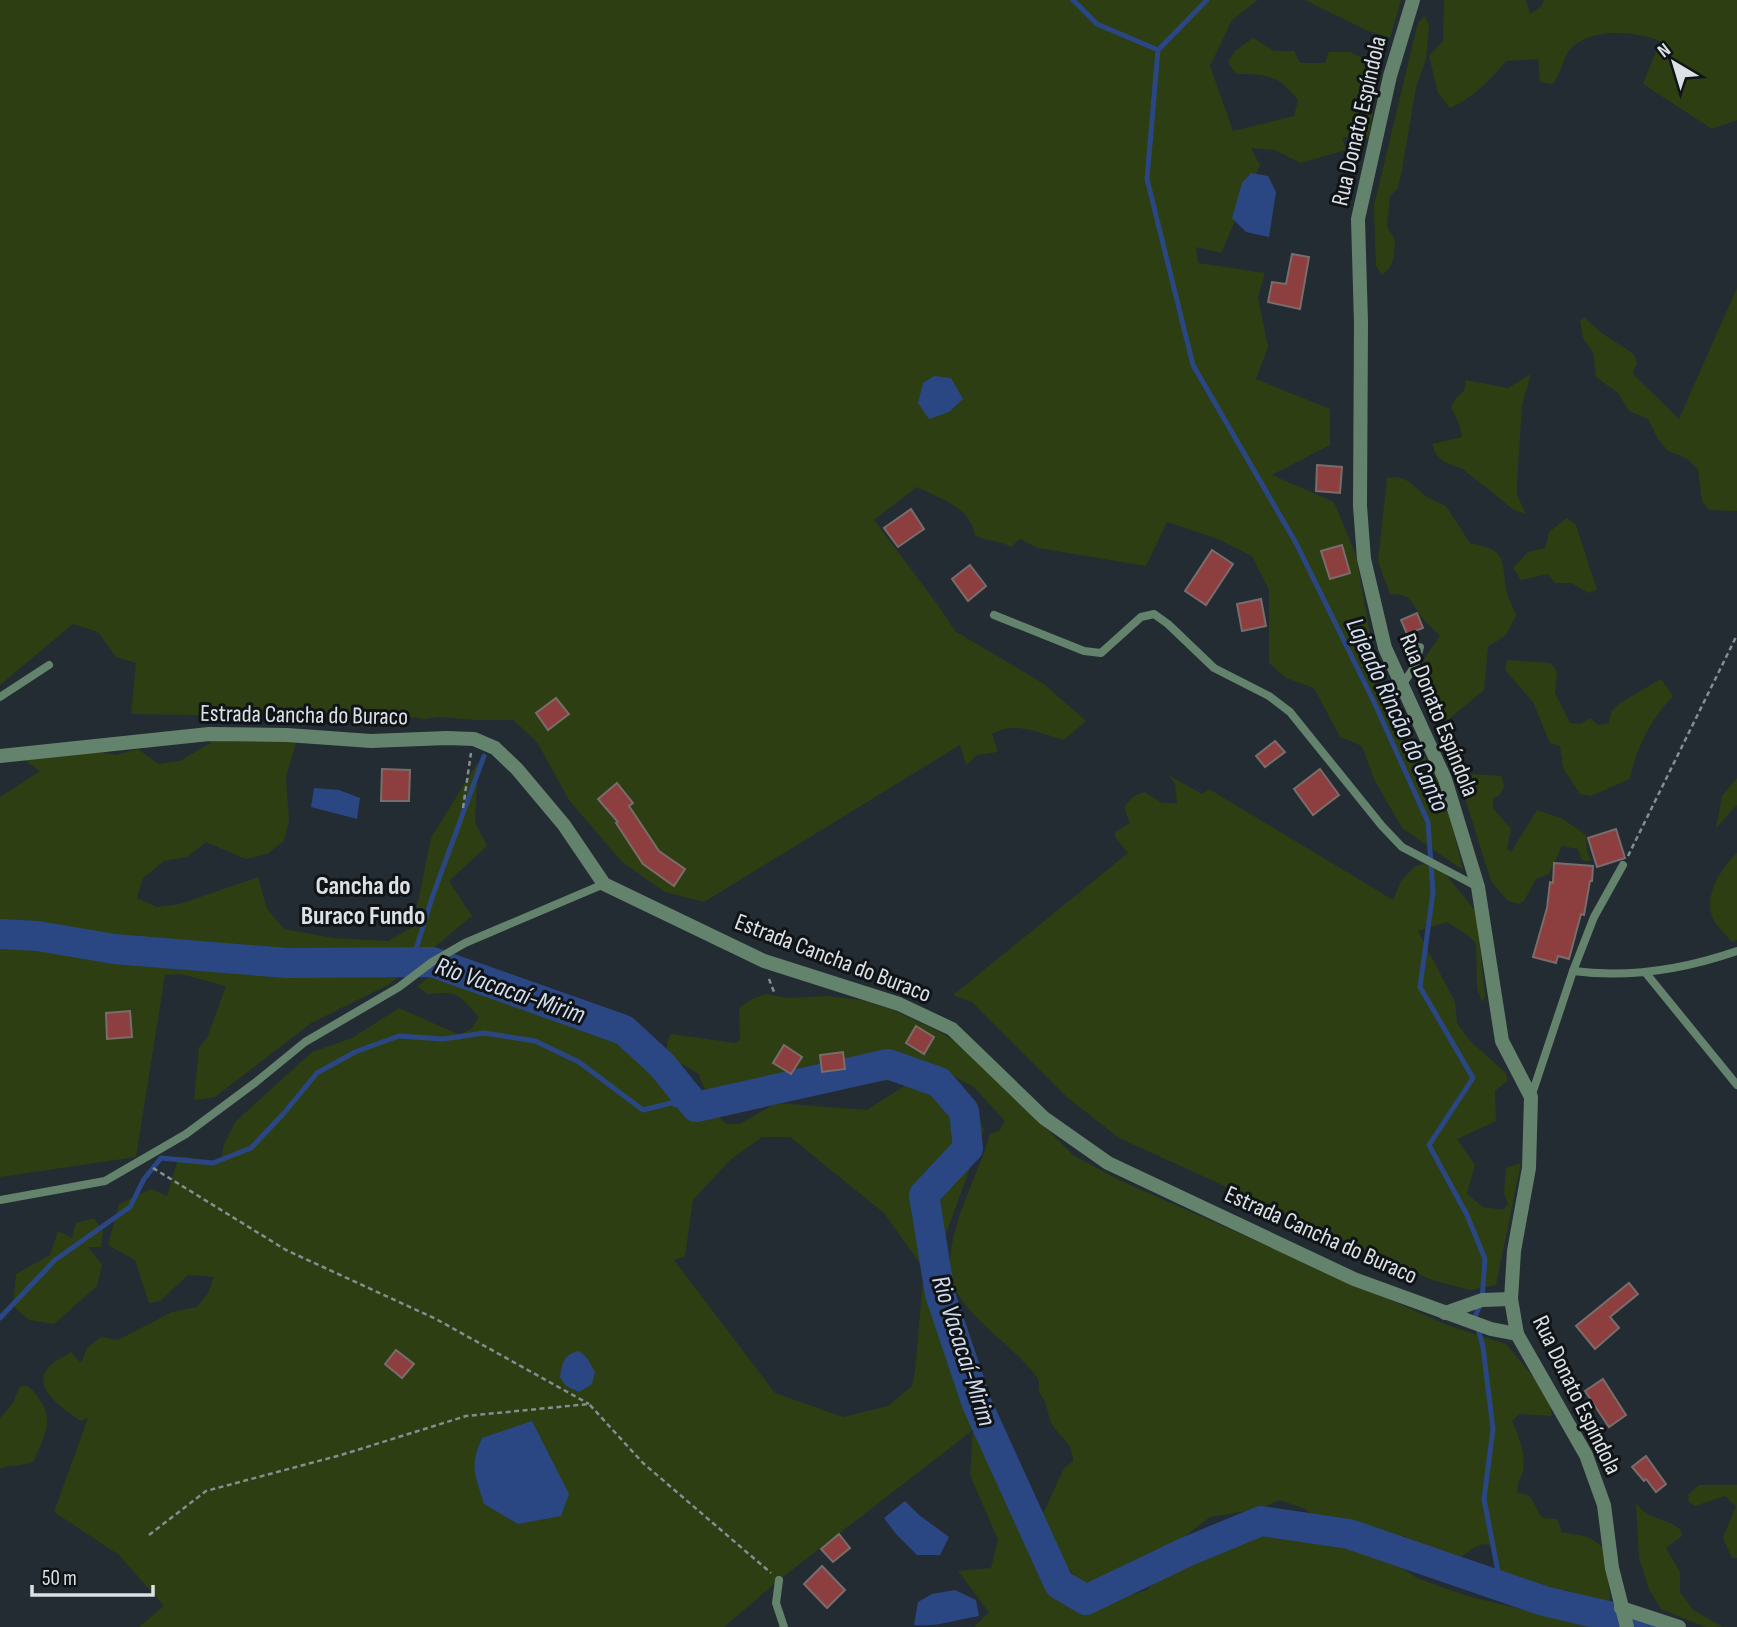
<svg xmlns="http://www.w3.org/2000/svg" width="1737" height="1627" font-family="'Sofia Sans Condensed',sans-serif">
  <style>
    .green { fill: #2d3e13; fill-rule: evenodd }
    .water { fill: #2a4784 }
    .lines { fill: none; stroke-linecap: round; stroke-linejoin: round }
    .stream { stroke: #2a4784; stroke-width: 5 }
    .river { stroke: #2a4784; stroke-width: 30 }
    .building { fill: #8d3e3e; stroke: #7a6c6b; stroke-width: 2 }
    .path { stroke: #858d92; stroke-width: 2.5; stroke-dasharray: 5 3.5; stroke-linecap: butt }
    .service { stroke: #64836d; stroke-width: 8 }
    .minor { stroke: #64836d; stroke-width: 14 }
    .labels { text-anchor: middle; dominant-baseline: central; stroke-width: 6; stroke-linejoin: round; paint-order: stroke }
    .street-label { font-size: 24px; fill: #dbe1e5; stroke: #101417 }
    .water-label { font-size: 26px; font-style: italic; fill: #d3ddef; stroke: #101417 }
    .neighbourhood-label { font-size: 26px; font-weight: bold; fill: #dbe1e5; stroke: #101417 }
  </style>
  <rect width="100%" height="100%" fill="#232c33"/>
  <!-- green -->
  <g class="green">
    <path d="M0 0H1258L1232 20 1210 66 1233 131 1294 116 1298 100C1279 75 1265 74 1236 74L1228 62 1235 51 1253 38 1274 51H1294L1300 63H1325L1329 52H1350L1379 66 1369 137H1342L1346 150 1301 163 1275 150 1251 148 1260 165 1221 253 1196 247 1198 263 1265 273 1258 297 1268 347 1256 379 1330 409V445L1272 475 1334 502 1356 555 1372 645 1381 679 1414 743 1441 778 1463 870 1402 828 1374 779 1362 746 1340 737 1314 688 1286 678 1269 663V590L1252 556 1215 538 1167 522 1146 566 1038 548 1020 539 1011 547C999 540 987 542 975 535 971 507 940 499 917 487L874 520 938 605 955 631 1044 684 1086 721 1064 740C1041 734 1014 720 992 734L998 752 977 755 966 765 960 745 704 902 665 892 622 862 569 800 537 742 513 720H475L441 717 424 719 390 714 373 718 131 714 136 663 116 657 98 632 73 624 0 685Z"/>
    <polygon points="1305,0 1401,0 1390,38 1368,31"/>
    <path d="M1444 0H1526L1530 14 1541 7 1544 0H1737V120L1712 129 1643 84 1660 41C1635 31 1584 26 1567 54 1562 63 1560 74 1553 84L1540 82 1538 59 1506 61C1490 80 1473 98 1450 108L1438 93 1429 56 1443 41Z"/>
    <polygon points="1425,16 1429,26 1426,59 1416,87 1402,170 1398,188 1390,196 1387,226 1395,240 1394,257 1390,267 1382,275 1376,266 1374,206 1418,22"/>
    <polygon points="1737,288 1737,511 1709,510 1702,501 1698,469 1686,458 1668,451 1658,439 1648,419 1629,411 1618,393 1596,377 1593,352 1583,338 1580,321 1584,317 1600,332 1634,354 1637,364 1632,373 1679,419"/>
    <polygon points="1531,374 1522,405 1517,484 1517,495 1526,514 1514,510 1464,470 1443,461 1436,454 1432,444 1462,437 1460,426 1451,407 1456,398 1464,391 1466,380 1508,388"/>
    <path d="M1398 477 1408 481 1427 497 1446 506 1470 543C1499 549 1503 552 1505 583 1506 593 1512 605 1516 615L1506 635 1488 647 1484 690 1449 719 1438 720C1413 680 1411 675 1440 636 1434 629 1426 623 1420 615 1410 600 1411 594 1390 594L1378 561 1387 478Z"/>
    <polygon points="1567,518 1576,525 1597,590 1589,593 1571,583 1555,583 1548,574 1521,580 1513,568 1528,552 1545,548 1549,532"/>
    <path d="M1507 660 1551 663 1557 672 1555 693 1570 723 1581 724 1590 718 1598 725 1609 723 1611 712 1620 703 1661 679 1673 696C1651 719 1636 748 1630 779L1591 796 1580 794 1563 768 1560 746 1550 743 1533 702 1505 670Z"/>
    <polygon points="220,737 297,740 286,777 289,820 284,841 267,854 246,859 206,842 187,857 164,861 143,878 137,898 157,907 180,904 258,877 267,909 284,929 333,938 388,941 413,927 431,838 478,762 475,822 487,846 449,881 472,916 390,984 311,1023 215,1097 194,1100 199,1047 207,1038 226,986 181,974 165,975 136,1157 0,1177 0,797 40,771 23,759 98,751 116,755 138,749 158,764 180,761"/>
    <polygon points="1457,773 1502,776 1504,787 1499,796 1493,798 1493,808 1511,829 1507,849 1511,852 1537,810 1563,819 1586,835 1587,851 1591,860 1586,862 1581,859 1578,849 1562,846 1549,874 1536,879 1524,901 1519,904 1508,901 1491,881"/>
    <polygon points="1168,775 1202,794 1209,789 1393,900 1401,881 1415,866 1425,864 1443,871 1476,912 1485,995 1483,1003 1477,989 1476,944 1469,936 1447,922 1418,931 1455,1002 1457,1023 1469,1040 1505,1072 1508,1080 1495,1091 1496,1121 1457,1139 1475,1165 1467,1194 1483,1207 1503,1210 1508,1204 1504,1193 1506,1168 1521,1163 1496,1285 1470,1290 1432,1280 1119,1138 1068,1098 972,1002 953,995 1128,853 1115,837 1115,832 1130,823 1124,807 1134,796 1144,792 1162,803 1177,803 1175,783"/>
    <polygon points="1737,778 1737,805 1716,828 1722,796"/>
    <path d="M1737 853V940L1732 942C1726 935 1715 925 1712 916 1705 892 1721 869 1737 853Z"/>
    <path d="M439 970 561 1007 658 1054 726 1124H740L776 1103 867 1110 906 1085 935 1087 972 1107 984 1129 942 1245 947 1296 966 1339 970 1384 991 1405 1022 1497 1073 1601 1089 1607 1147 1590 1179 1557 1274 1518 1359 1531 1365 1543 1417 1578 1467 1596 1571 1621 1607 1627H974L989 1612 958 1571 991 1568 998 1540 970 1475 973 1430 779 1580 724 1627H139L164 1606 119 1555 54 1512 88 1418 81 1421C67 1411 32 1390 47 1369 52 1362 64 1357 71 1352L81 1363 87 1348 101 1337 118 1340 172 1312 197 1307 208 1293 214 1277 188 1275 160 1301 149 1303 135 1260 108 1245 119 1204 151 1189 167 1196 179 1156 222 1163 223 1147 235 1122 312 1052 352 1038 399 1008 460 1035 472 1028 479 1017C457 993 460 991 427 994L417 986ZM762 1137H790L884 1213 924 1269 915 1371 912 1386 888 1406 843 1417 775 1393 674 1260 685 1256 693 1200 730 1160Z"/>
    <path d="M766 994 786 998 829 996 861 1000 893 1010 938 1031 966 1048 1073 1155 1119 1180 1447 1325 1506 1344 1540 1385 1550 1404 1552 1416 1519 1414 1512 1421C1519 1436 1526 1454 1523 1471 1521 1481 1516 1480 1518 1493L1529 1495 1542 1518 1557 1519 1562 1532 1588 1537 1605 1548 1611 1609 1567 1590 1537 1592 1510 1584 1501 1578 1494 1547C1481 1539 1470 1551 1460 1558L1431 1556 1403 1535 1400 1547 1382 1544 1359 1523 1310 1514 1306 1509 1279 1500 1259 1509 1210 1517 1149 1564 1114 1582 1085 1586 1071 1572 1047 1535 1043 1514 1064 1468 1073 1461C1073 1443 1062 1439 1053 1426 1048 1418 1048 1408 1044 1400 1043 1398 1040 1394 1039 1391 1038 1385 1041 1382 1036 1376 1015 1345 952 1310 950 1271 948 1225 978 1177 990 1134L1000 1130 1005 1121 974 1087 949 1074H900L884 1081 855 1077 829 1088 770 1097 738 1112C717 1112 704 1092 699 1074L671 1058C665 1050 666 1043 671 1034L735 1043 740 1040 739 1008 752 999Z"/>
    <polygon points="94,1218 103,1231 101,1247 88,1247 102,1265 97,1286 54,1324 29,1320 13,1306 16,1274 50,1255 58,1231 72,1238 76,1223"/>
    <path d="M24 1385C31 1387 32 1390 37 1396 56 1419 44 1436 34 1461 22 1468 10 1463 0 1469V1418L13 1403 19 1388Z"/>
    <polygon points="1699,1485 1737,1485 1737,1558 1732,1558 1723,1538 1736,1506 1725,1496 1695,1506 1689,1502 1688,1495"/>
    <path d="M1636 1503C1651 1523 1663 1515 1681 1530L1682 1536 1666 1548 1680 1572V1592L1693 1610 1723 1627H1705L1661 1609 1649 1589 1639 1558Z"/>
  </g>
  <!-- water -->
  <g class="water">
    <polygon points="1251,173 1268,176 1276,192 1269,237 1246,232 1232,218 1242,183"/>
    <polygon points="934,376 951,378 963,399 949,412 929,419 918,403 923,383"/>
    <polygon points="314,788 339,790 360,798 357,819 311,807"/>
    <path d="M579 1351 587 1358 595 1372 592 1384 579 1392 566 1386 560 1377C562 1363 564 1354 579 1351Z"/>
    <path d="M532 1421 569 1494 561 1516 518 1524 484 1504C475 1474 469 1468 482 1438Z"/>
    <polygon points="905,1501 919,1515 949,1537 940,1555 917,1555 896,1534 884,1518"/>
    <path d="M955 1590 976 1600 979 1616C953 1620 940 1627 914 1625L918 1602 932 1594Z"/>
  </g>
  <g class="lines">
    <!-- stream -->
    <g class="stream">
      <polyline points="1073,0 1097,24 1158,50"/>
      <polyline points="1207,0 1158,50 1147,179 1193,365 1296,543 1375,704 1428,822 1433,892 1420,987 1473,1078 1429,1145 1467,1215 1485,1259 1482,1300 1475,1317 1483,1347 1493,1429 1484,1499 1501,1587"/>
      <polyline points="412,962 433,895 484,756"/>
      <polyline points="0,1318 55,1260 130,1207 144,1179 161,1158 213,1163 251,1148 284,1113 317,1073 355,1052 399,1036 443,1039 484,1033 535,1041 579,1062 643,1110 671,1103 682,1107 696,1107"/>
    </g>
    <!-- river -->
    <polyline class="river" points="0,934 38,936 114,949 287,963 432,962 624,1030 662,1065 696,1107 888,1064 939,1082 964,1111 968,1148 924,1195 940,1294 977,1404 1059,1584 1086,1600 1186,1552 1261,1521 1349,1534 1544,1601 1617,1618 1643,1627"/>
  </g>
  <!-- building -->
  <g class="building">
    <polygon points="1292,254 1309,257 1300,309 1268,302 1272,282 1286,284"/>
    <polygon points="1317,465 1342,467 1340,493 1316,491"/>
    <polygon points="911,509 924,529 898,547 884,528"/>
    <polygon points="1342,545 1350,573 1330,579 1321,551"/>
    <polygon points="1212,550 1233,564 1206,605 1185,591"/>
    <polygon points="970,565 986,586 968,601 952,579"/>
    <polygon points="1261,599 1266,626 1242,631 1237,604"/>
    <polygon points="1417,613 1423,628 1407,634 1401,620"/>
    <polygon points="556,698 569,714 548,730 536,713"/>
    <polygon points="1275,741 1285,752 1265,767 1256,756"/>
    <polygon points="382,769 410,770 409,801 381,801"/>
    <polygon points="1320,769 1339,795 1313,815 1294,789"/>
    <polygon points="617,783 633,803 629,806 659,851 685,869 674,886 643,864 616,823 618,822 598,799"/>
    <polygon points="1616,829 1625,858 1597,867 1588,838"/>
    <polygon points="1554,863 1593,866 1592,881 1590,881 1584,915 1581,914 1569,959 1558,956 1556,963 1533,957 1547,908 1550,882 1553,883"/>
    <polygon points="130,1011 132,1037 107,1039 106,1013"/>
    <polygon points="916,1026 934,1037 924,1054 906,1043"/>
    <polygon points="784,1045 802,1057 791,1074 773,1063"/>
    <polygon points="843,1052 845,1069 822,1072 820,1055"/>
    <polygon points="1629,1283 1638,1294 1610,1317 1619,1328 1595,1349 1576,1326"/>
    <polygon points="396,1350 414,1364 402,1378 385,1364"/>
    <polygon points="1603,1379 1626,1415 1609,1427 1585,1391"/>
    <polygon points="1646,1456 1666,1484 1656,1492 1646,1479 1644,1481 1632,1467"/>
    <polygon points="839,1534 850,1548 833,1562 821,1549"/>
    <polygon points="822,1566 845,1590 827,1608 804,1584"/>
  </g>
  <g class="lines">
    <!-- path -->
    <g class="path">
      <polyline points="463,808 471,753"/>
      <polyline points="1628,856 1737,635"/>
      <polyline points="769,979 774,992"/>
      <polyline points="153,1168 286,1250 436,1319 589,1404"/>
      <polyline points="149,1535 206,1491 341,1455 466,1416 589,1404 643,1463 771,1573"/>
    </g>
    <!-- service -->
    <g class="service">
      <polyline points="994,615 1084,651 1101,653 1141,617 1154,614 1168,624 1214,668 1269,696 1290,712 1382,826 1402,847 1478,887"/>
      <polyline points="1402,685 1415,666 1420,647"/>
      <polyline points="0,697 49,665"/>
      <path d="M1573 971C1627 978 1685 969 1737 951"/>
      <polyline points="1645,972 1737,1085"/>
      <polyline points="1531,1097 1573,971 1594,917 1623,865"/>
      <polyline points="0,1200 105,1181 186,1134 256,1082 305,1042 399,987 432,962 465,943 604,884"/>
      <polyline points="779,1580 776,1603 784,1627"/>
    </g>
    <!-- minor -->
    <g class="minor">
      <polyline points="1413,0 1390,76 1358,219 1361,323 1360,506 1364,559 1385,648 1445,779 1478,887 1502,1041 1531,1097 1529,1168 1514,1251 1511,1299 1517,1334 1586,1455 1604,1505 1612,1568 1627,1627"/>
      <polyline points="0,756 209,734 287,735 371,741 447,738 474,739 495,748 517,769 564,825 604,884 764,961 899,1004 952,1029 1044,1118 1108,1163 1354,1279 1491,1329 1517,1334"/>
      <polyline points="1445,1313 1482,1300 1511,1299"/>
      <polyline points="1621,1608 1679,1627"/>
    </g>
  </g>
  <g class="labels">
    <!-- street labels -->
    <g class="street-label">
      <text transform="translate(1359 121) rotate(-77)">Rua Donato Espíndola</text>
      <text transform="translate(304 715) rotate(1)">Estrada Cancha do Buraco</text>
      <text transform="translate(1439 715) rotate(68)">Rua Donato Espíndola</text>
      <text transform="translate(833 958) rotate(21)">Estrada Cancha do Buraco</text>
      <text transform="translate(1321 1235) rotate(24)">Estrada Cancha do Buraco</text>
      <text transform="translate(1577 1395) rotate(64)">Rua Donato Espíndola</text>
    </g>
    <!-- water labels -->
    <g class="water-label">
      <text transform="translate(1397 715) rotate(65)">Lajeado Rincão do Canto</text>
      <text transform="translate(510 991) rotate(19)">Rio Vacacaí-Mirim</text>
      <text transform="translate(963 1351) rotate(72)">Rio Vacacaí-Mirim</text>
    </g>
    <!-- neighbourhood labels -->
    <g class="neighbourhood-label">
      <text x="363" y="886">Cancha do<tspan x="363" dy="30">Buraco Fundo</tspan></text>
    </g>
  </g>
  <!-- north arrow -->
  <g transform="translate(1674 63) rotate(322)" stroke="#101417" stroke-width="5" paint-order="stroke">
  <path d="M0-5L12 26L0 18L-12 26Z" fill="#dbe1e5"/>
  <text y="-10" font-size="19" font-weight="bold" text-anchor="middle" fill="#dbe1e5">N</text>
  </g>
  <!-- scale -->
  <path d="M32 1585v10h121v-10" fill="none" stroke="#dbe1e5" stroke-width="3.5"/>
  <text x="42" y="1585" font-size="21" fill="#dbe1e5" stroke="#101417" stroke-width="5" paint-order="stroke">50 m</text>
</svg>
